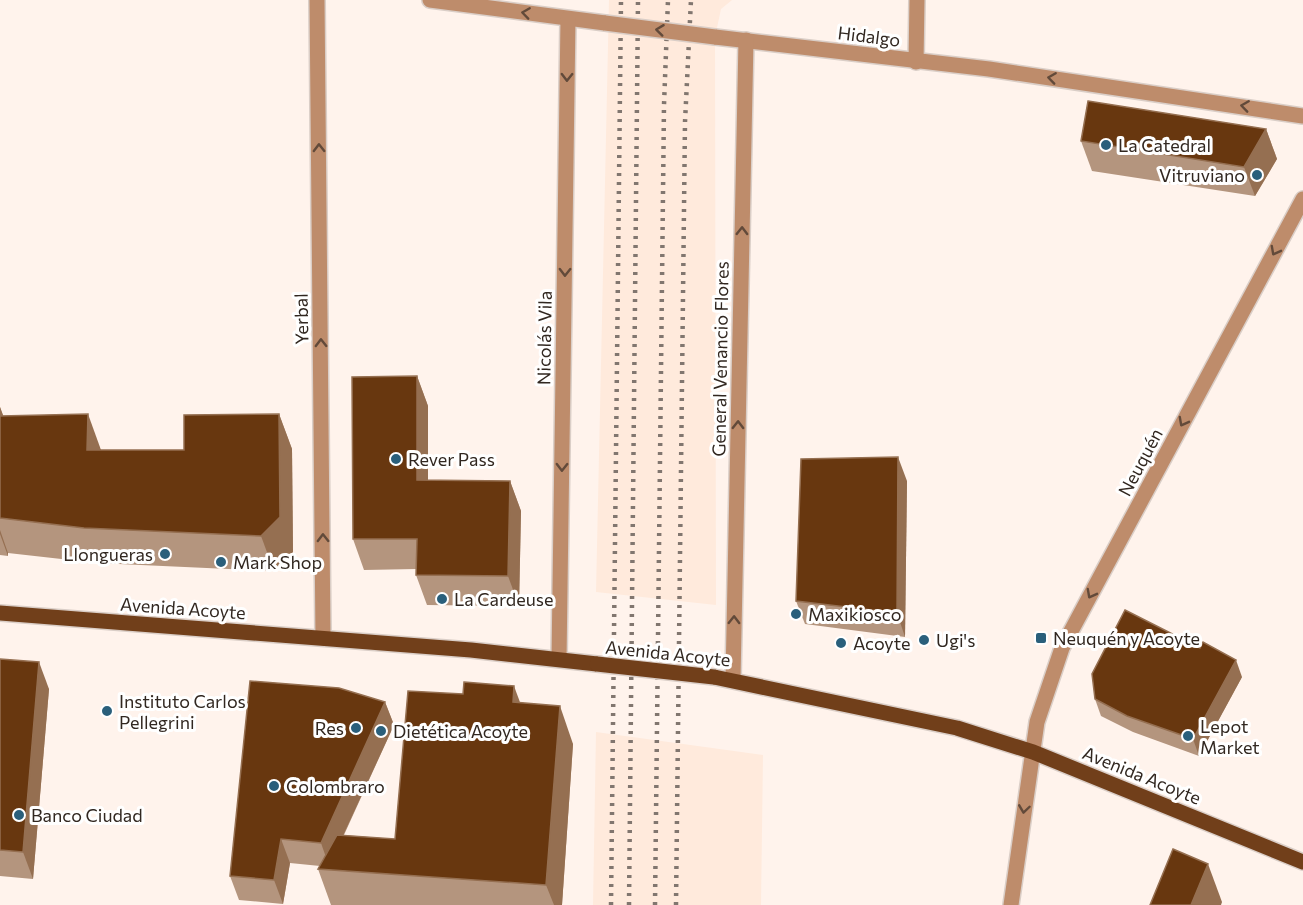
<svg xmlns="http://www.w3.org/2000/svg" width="1303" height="905" font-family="Commissioner,sans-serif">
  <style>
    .built { fill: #ffeadc }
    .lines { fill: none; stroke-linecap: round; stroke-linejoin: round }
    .minor-casing { stroke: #dacec7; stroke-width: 18 }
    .major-casing { stroke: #dacec7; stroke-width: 18 }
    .minor { stroke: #be8c6b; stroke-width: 15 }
    .major { stroke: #713f1a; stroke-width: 15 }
    .rail { stroke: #81766f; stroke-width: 4.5; stroke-dasharray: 3 6; stroke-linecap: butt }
    .minor-bridge-casing { stroke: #dacec7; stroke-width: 18; stroke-linecap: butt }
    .major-bridge-casing { stroke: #dacec7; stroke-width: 18; stroke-linecap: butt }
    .minor-bridge { stroke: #be8c6b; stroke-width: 15 }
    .major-bridge { stroke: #713f1a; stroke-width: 15 }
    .wall { fill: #b4957e }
    .shaded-wall { fill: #956f51 }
    .building { fill: #68370f; stroke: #956f51; stroke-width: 1.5 }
    .oneway { stroke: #624a3a }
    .poi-dot { fill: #2a5f7b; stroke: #fff; stroke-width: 2 }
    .labels { text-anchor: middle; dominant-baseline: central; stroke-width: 6; stroke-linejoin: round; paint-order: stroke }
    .street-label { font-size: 18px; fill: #312720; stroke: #fff }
    .poi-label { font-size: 18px; fill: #312720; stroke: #fff; text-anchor: start }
  </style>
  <rect width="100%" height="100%" fill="#fff3ec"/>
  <!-- built -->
  <g class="built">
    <polygon points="609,0 732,0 721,9 715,37 716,605 596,592"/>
    <polygon points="596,732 763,755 761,905 593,905"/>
  </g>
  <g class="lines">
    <!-- minor casing -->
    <g class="minor-casing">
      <g id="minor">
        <polyline points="317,0 323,638"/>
        <polyline points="430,0 605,23"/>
        <polyline points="715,37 989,69 1303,116"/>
        <polyline points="916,62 917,0"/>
        <polyline points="559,659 568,19"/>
        <polyline points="733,679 746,40"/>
        <polyline points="1011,905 1037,722 1062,648 1303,199"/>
      </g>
    </g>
    <!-- major casing -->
    <g class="major-casing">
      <g id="major">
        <polyline points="0,613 471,650 597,664"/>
        <polyline points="714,677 957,728 1033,752 1303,862"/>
      </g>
    </g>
    <!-- minor -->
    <use href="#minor" class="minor"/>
    <!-- major -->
    <use href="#major" class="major"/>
    <!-- rail -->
    <g class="rail">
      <polyline points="611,905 621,0"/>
      <polyline points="629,905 638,0"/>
      <polyline points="655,905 664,105 668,0"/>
      <polyline points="676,905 685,122 691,0"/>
    </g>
    <!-- minor-bridge casing -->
    <g class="minor-bridge-casing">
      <polyline id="minor-bridge" points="605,23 715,37"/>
    </g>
    <!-- major-bridge casing -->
    <g class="major-bridge-casing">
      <polyline id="major-bridge" points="597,664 714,677"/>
    </g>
    <!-- minor-bridge -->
    <use href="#minor-bridge" class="minor-bridge"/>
    <!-- major-bridge -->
    <use href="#major-bridge" class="major-bridge"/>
  </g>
  <!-- wall -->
  <g class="wall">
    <polygon points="1266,129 1277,159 1255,196 1092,171 1081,141"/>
    <polygon points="417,376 428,406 428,480 510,481 521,511 519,606 427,605 416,575 416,569 364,570 353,539"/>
    <polygon points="0,407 3,416 101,450 184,450 279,414 292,449 293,552 274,571 97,563 8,553 8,556 0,555"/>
    <polygon points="907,481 905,637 805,624 796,601"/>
    <polygon points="0,659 49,689 33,879 0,876"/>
    <polygon points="1242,677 1199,756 1133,732 1101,716 1095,699"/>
    <polygon points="385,702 394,725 344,835 395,839 520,703 573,744 562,905 331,905 318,869 320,866 290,863 283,904 239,900 230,876"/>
  </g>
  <!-- shaded-wall -->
  <g class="shaded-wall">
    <polygon points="1266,129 1277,159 1255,196 1244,167"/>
    <polygon points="417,376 428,406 428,510 417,480"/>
    <polygon points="0,407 13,442 0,418"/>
    <polygon points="88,414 101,450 87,450"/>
    <polygon points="279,414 292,449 293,552 274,571 261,536"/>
    <polygon points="898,457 907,481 905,637 897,613"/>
    <polygon points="510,481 521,511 519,606 508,576"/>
    <polygon points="0,530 8,553 8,556 0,534"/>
    <polygon points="1236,660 1242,677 1199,756 1193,739"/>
    <polygon points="39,662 49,689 33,879 23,852"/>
    <polygon points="514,686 528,724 513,702"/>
    <polygon points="385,702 394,725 329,866 321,843"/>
    <polygon points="560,706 573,744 562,905 554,905 546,885"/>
    <polygon points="281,839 290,863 283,904 274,880"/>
    <polygon points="1208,864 1222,902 1221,905 1191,905"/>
  </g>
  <!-- building -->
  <g class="building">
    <polygon points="1088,101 1266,129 1244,167 1081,141"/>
    <polygon points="417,376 417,480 510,481 508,576 416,575 417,539 353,539 352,377"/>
    <polygon points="88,414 87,450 184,450 184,415 279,414 280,517 261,536 84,528 0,518 0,416"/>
    <polygon points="898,457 897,613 796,601 801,459"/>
    <polygon points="1125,610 1200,648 1203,642 1236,660 1193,739 1127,716 1095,699 1092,674"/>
    <polygon points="0,659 39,662 23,852 0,850"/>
    <polygon points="250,681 339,688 385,702 321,843 281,839 274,880 230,876"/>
    <polygon points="464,682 514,686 513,702 560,706 546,885 318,869 337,835 395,839 408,691 463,694"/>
    <polygon points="1173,849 1208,864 1191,905 1150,905"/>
  </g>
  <!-- one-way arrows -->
  <defs><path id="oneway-chevron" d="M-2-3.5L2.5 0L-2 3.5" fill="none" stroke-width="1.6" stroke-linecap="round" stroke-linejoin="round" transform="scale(1.5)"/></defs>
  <g class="oneway">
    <use href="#oneway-chevron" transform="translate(526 13) rotate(-172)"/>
    <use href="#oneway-chevron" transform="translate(660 30) rotate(-173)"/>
    <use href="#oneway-chevron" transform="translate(567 77) rotate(91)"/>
    <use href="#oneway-chevron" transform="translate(1052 78) rotate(-172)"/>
    <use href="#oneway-chevron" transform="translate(1245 106) rotate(-172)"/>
    <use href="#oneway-chevron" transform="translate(319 148) rotate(-91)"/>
    <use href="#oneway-chevron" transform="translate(742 231) rotate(-89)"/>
    <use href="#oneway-chevron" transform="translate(1275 251) rotate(118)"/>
    <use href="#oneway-chevron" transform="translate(565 272) rotate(91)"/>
    <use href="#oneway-chevron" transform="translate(321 343) rotate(-91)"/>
    <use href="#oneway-chevron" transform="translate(1183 422) rotate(118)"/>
    <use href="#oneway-chevron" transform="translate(738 425) rotate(-89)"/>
    <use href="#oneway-chevron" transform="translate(562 467) rotate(91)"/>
    <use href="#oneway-chevron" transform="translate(323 538) rotate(-91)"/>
    <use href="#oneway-chevron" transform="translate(1091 594) rotate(118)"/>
    <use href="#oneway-chevron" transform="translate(734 620) rotate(-89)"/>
    <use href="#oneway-chevron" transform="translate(1024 809) rotate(98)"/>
  </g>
  <!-- markers -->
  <g class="poi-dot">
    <circle cx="1106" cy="145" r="6"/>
    <circle cx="1257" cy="175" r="6"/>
    <circle cx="396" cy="459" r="6"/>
    <circle cx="165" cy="554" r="6"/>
    <circle cx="221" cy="562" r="6"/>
    <circle cx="442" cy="599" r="6"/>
    <circle cx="796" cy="614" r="6"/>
    <rect x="1035" y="632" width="12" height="12" rx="3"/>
    <circle cx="924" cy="640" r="6"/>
    <circle cx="841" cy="643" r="6"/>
    <circle cx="107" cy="711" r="6"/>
    <circle cx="356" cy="728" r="6"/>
    <circle cx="381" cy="731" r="6"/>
    <circle cx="1188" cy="736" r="6"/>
    <circle cx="274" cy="786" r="6"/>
    <circle cx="19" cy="815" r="6"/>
  </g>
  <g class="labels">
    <!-- street labels -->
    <g class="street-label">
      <text transform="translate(869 36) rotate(7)">Hidalgo</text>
      <text transform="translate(301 319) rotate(-91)">Yerbal</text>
      <text transform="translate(544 338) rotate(-89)">Nicolás Vila</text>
      <text transform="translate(720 359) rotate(-89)">General Venancio Flores</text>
      <text transform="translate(1140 462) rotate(-62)">Neuquén</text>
      <text transform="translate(183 608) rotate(4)">Avenida Acoyte</text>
      <text transform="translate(668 653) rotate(6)">Avenida Acoyte</text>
      <text transform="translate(1142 775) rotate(22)">Avenida Acoyte</text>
    </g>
    <!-- poi labels -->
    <g class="poi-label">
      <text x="1118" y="145">La Catedral</text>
      <text x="1245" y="175" text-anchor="end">Vitruviano</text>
      <text x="408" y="459">Rever Pass</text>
      <text x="153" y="554" text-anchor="end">Llongueras</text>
      <text x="233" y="562">Mark Shop</text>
      <text x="454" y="599">La Cardeuse</text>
      <text x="808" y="614">Maxikiosco</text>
      <text x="1053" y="638">Neuquén y Acoyte</text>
      <text x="936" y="640">Ugi's</text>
      <text x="853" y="643">Acoyte</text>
      <text x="119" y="701">Instituto Carlos<tspan x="119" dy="21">Pellegrini</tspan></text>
      <text x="1200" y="726">Lepot<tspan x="1200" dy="21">Market</tspan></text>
      <text x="344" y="728" text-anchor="end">Res</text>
      <text x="393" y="731">Dietética Acoyte</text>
      <text x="286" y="786">Colombraro</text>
      <text x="31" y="815">Banco Ciudad</text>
    </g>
  </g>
</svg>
